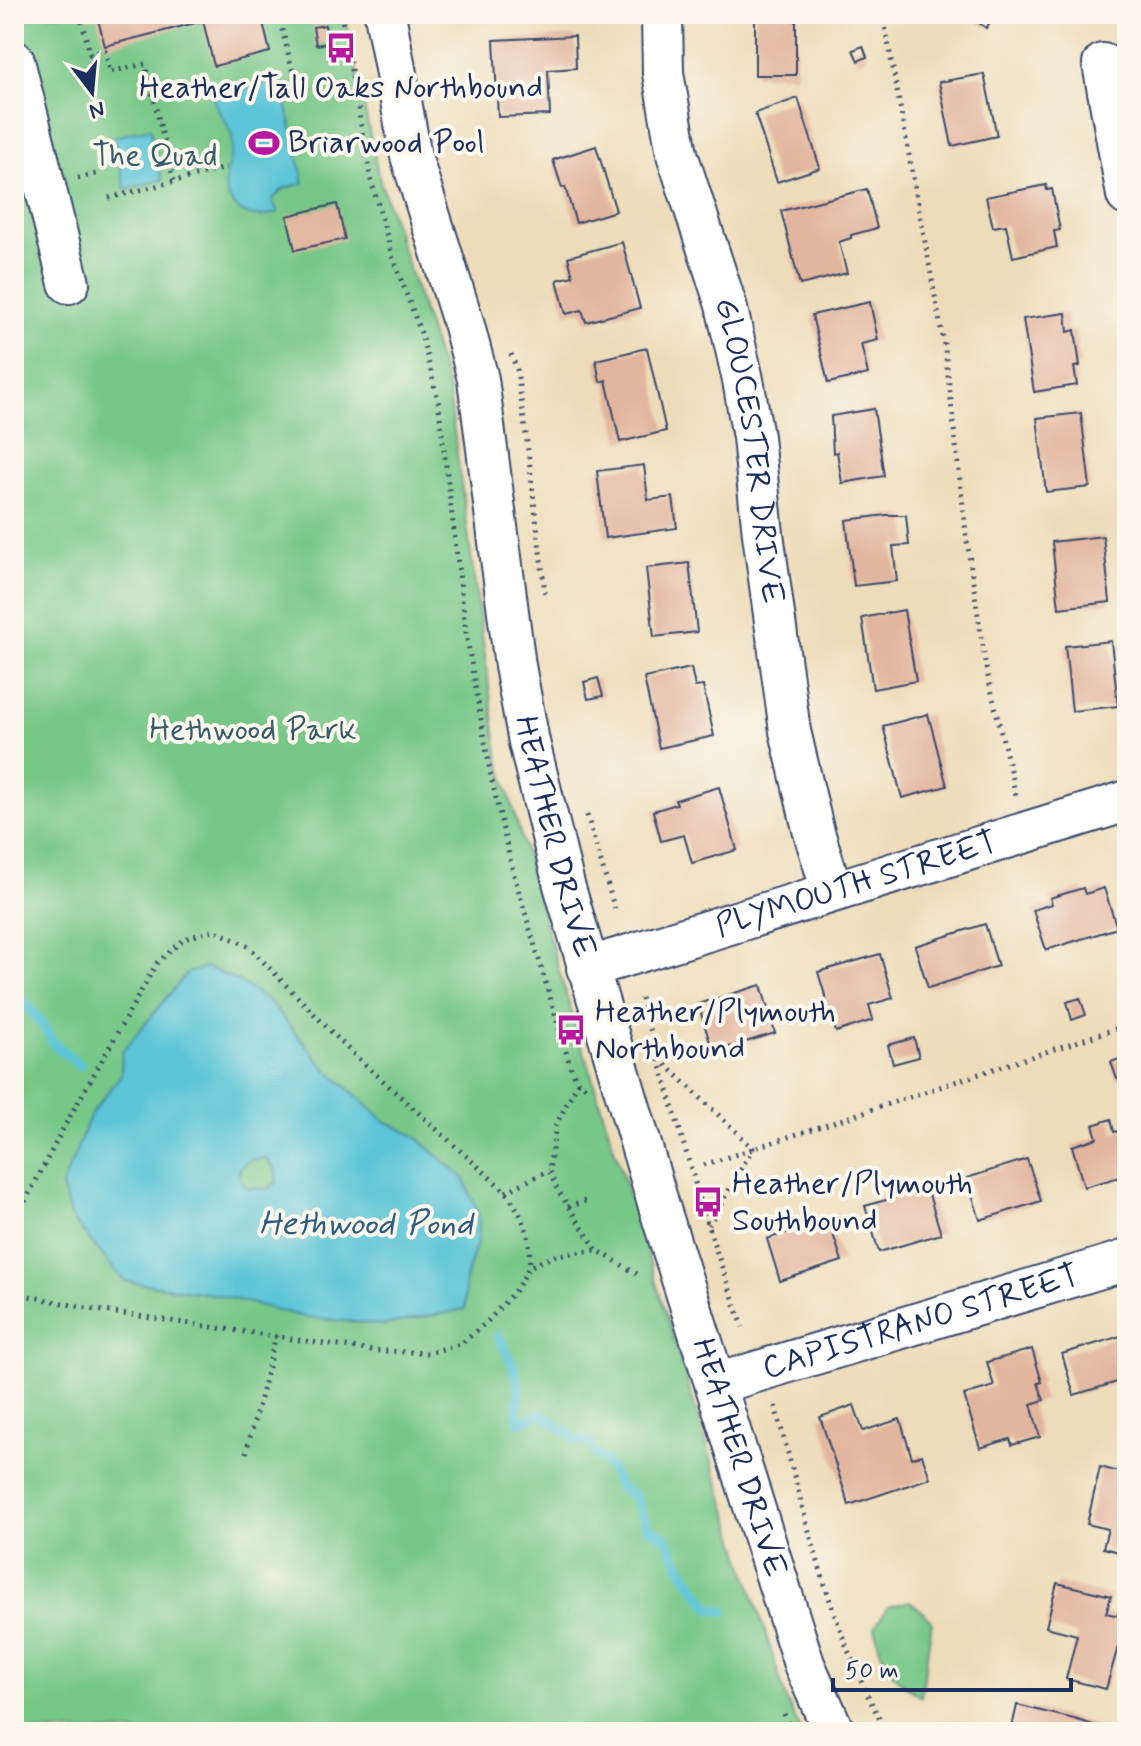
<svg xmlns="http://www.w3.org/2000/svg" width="1141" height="1746" font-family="Mynerve,sans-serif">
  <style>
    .green { fill: #77c788; stroke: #497b73; stroke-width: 2; fill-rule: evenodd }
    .water { fill: #5bc5d7; stroke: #3b7a9a; stroke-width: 2; fill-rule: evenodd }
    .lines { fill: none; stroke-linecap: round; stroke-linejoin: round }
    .stream { stroke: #5bc5d7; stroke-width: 10 }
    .building { fill: #e2b59e }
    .minor-casing { stroke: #3a496c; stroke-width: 44 }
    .path { stroke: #3a496c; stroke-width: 5; stroke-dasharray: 2 6; stroke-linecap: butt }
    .minor { stroke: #fff; stroke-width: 40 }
    .labels { text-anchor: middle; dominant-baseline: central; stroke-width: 8; stroke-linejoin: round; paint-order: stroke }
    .poi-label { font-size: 32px; fill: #1b2f5e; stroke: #fbf7ec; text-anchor: start }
    .park-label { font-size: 32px; fill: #375d6b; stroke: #fbf7ec }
    .street-label { font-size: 32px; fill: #1b2f5e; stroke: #fbf7ec }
    .water-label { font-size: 34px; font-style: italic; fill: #2e5c82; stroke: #fbf7ec }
  </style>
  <rect width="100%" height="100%" fill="#fbf7ec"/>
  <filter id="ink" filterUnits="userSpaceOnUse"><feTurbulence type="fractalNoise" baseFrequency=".0125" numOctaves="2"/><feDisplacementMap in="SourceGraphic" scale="16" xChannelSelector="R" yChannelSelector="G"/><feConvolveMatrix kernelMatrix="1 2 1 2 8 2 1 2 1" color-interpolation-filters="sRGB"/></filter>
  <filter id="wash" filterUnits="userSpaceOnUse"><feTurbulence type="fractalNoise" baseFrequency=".006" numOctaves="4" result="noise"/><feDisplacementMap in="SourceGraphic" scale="32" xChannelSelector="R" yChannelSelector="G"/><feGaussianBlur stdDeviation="1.8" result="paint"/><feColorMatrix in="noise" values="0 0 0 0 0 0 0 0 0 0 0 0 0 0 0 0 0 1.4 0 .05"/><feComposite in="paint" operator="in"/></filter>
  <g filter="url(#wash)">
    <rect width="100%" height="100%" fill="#eddcb9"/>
    <!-- green -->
    <g class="green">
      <path d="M14 14H345L378 174 448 388 499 759 561 978 787 1702 802 1732H14ZM187 973 269 1001 323 1066 385 1121 415 1136 479 1217 478 1240 465 1280V1309L384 1325 305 1317 218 1295 124 1281 91 1114 121 1075 123 1052Z"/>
      <polygon points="265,1158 275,1168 277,1182 268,1189 247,1188 240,1178 239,1169 248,1161"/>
      <path d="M910 1601 932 1621 921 1697C890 1676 881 1664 875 1627L888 1607Z"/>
    </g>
    <!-- water -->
    <g class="water">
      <path d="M281 79 304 183 283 189 272 200 278 212C262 218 251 219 237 208 211 186 236 163 232 137 229 121 216 112 213 97Z"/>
      <polygon points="150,128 162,180 125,189 114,137"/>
      <path d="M207 967 238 981 269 1001 323 1066 385 1121 415 1136 464 1178 479 1216 478 1240 465 1280V1309L384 1325 305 1317 218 1295 124 1281 70 1216 62 1186 91 1114 121 1075 122 1052 187 973ZM265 1158 275 1168 277 1182 268 1189 247 1188 240 1178 239 1168 248 1161Z"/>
    </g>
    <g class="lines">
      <!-- stream -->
      <g class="stream">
        <polyline points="14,992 39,1019 54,1044 80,1065"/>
        <path d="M498 1336C507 1352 518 1372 519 1391 520 1406 513 1408 519 1423L542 1413C552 1423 567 1430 574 1440L589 1442 597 1456 610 1467 619 1487 635 1496 648 1528 665 1537 684 1572 710 1608 724 1611"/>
      </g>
    </g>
    <g id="blocks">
      <!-- building -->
      <g class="building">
        <polygon points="86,14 261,14 270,52 214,66 203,21 105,46 97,16 88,19"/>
        <rect x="755" y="14" width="41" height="61"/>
        <polygon points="967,14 996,14 986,28"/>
        <polygon points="325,25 328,43 316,45 313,27"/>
        <polygon points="575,36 576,68 548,70 550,115 498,117 494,40"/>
        <polygon points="863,46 867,57 858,61 853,50"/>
        <polygon points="984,74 997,136 952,146 939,82"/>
        <polygon points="798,98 820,168 777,182 755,113"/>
        <polygon points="596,146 616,211 576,223 565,187 562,188 553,160"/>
        <polygon points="1046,185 1047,190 1052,189 1060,230 1054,231 1057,247 1013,257 1006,225 993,227 986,197"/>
        <polygon points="867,189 877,228 851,235 851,238 839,242 847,273 800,285 781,211"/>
        <polygon points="337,204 345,239 295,250 287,216"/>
        <polygon points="622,242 640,308 586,322 582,310 566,314 557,280 573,276 568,257"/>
        <polygon points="870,302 878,340 861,344 868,374 828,383 812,315"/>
        <polygon points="1066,313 1068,332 1075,330 1080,366 1074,367 1077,385 1034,392 1023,319"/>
        <polygon points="647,348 666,431 620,442 606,380 600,382 596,360"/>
        <polygon points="874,409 884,476 842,483 837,452 833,453 831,416"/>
        <polygon points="1081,413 1090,487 1046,492 1037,418"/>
        <polygon points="644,465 648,500 673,497 677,528 605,538 597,471"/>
        <polygon points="886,515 906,515 909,545 893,546 897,581 854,586 846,520"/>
        <polygon points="1103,536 1110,602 1059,608 1052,542"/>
        <polygon points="689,563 697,632 654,637 646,568"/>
        <polygon points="904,610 916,681 873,689 862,618"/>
        <polygon points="1111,641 1118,706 1072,711 1065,646"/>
        <polygon points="691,668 695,687 703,686 714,736 659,748 644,678"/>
        <polygon points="598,678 603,696 588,699 584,682"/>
        <polygon points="928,714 947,786 902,798 883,726"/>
        <polygon points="719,787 737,850 692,863 684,835 661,841 653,811 677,804 675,800"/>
        <polygon points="1083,888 1085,894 1104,888 1117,928 1046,950 1033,910 1052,904 1050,898"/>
        <polygon points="985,924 998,966 928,988 915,946"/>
        <polygon points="880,954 893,998 869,1005 873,1020 836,1032 818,972"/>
        <polygon points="761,985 775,1033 713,1052 698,1004"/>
        <polygon points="1080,998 1086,1015 1072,1020 1067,1002"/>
        <polygon points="914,1038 919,1057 893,1064 888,1045"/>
        <polygon points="1127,1056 1127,1075 1117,1079 1111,1062"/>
        <polygon points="1111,1119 1114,1132 1127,1129 1127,1175 1084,1187 1072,1146 1097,1138 1093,1125"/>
        <polygon points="1027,1159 1041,1201 980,1220 967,1178"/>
        <polygon points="927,1188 941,1234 879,1252 865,1206"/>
        <polygon points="828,1219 842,1261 780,1281 767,1239"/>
        <polygon points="1127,1334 1127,1414 1117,1382 1074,1395 1062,1354"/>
        <polygon points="1032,1349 1042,1382 1038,1383 1044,1400 1031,1404 1040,1437 1012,1445 1010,1439 980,1448 964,1395 994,1386 987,1362"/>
        <polygon points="854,1405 863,1431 900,1419 912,1458 922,1455 930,1478 849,1505 820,1417"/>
        <polygon points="1100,1467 1127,1474 1127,1554 1103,1548 1108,1529 1087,1524"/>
        <polygon points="1057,1583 1111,1596 1106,1613 1124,1617 1124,1626 1106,1689 1066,1679 1077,1635 1046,1627"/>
        <polygon points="1017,1705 1074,1719 1107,1729 1106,1732 1011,1732"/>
      </g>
    </g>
  </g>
  <g filter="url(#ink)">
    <use href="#blocks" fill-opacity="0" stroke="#3a496c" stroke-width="2"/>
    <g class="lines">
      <!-- minor casing -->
      <g class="minor-casing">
        <g id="minor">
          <path id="s1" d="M385 14 411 156 463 322 478 379 515 666 529 742 564 885 662 1216 804 1664 834 1732"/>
          <path id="s2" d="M662 14 663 73 677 154 726 305 743 380 753 437 763 534 790 731 813 829 832 891"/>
          <polyline points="14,61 69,283"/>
          <polyline points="1103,64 1127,195"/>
          <path id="s3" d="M587 968 1127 801"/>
          <path id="s4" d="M716 1384 1127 1260"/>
        </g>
      </g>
      <!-- path -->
      <g class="path">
        <polyline points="80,14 90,54 105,51 110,72 145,64 174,181"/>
        <polyline points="278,14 296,84 283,88"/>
        <polyline points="341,14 371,180 393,258 421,333 438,400 467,639 491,777 512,868 571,1069 578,1082 586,1087"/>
        <polyline points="871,14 884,20"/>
        <polyline points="889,14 884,20 945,350 967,541 986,668 1017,800"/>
        <polyline points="78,178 97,174"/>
        <polyline points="109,198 226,168"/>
        <polyline points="511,354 517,370 527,442 545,593"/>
        <polyline points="587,815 615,910"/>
        <polyline points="641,998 708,1227 743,1327"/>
        <polyline points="660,1059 753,1148 709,1225"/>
        <polyline points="578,1082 556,1125 549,1170 557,1189 597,1250"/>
        <polyline points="704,1165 1127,1025"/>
        <polyline points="506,1192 549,1170"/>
        <polyline points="568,1207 590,1199"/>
        <path d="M14 1223 64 1127 157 963 184 939 214 930 248 946 350 1051 506 1192C524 1217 532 1236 529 1267"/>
        <polyline points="14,1293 91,1309 366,1350 428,1353 461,1344 489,1320 518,1287 529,1267 556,1255 597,1250 642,1277"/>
        <path d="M775 1406C806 1515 830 1633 887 1732"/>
        <polyline points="246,1453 276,1336"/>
        <polyline points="784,1714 791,1732"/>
      </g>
      <!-- minor -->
      <use href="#minor" class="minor"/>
    </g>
  </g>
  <!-- icons -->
  <defs>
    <g id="bus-bare" transform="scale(2.4)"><path d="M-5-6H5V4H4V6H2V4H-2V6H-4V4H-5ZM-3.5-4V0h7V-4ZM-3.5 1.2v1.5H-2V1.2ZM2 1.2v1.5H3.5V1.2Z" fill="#b5179e" stroke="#fbf7ec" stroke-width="2.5" paint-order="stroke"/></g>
    <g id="stadium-bare" transform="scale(2.4)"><path d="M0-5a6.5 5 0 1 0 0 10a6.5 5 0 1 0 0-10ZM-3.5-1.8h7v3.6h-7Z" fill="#b5179e" stroke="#fbf7ec" stroke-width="2.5" paint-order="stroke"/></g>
  </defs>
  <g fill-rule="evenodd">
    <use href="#bus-bare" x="341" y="48"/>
    <use href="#stadium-bare" x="264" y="143"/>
    <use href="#bus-bare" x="571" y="1030"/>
    <use href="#bus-bare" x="708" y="1202"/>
  </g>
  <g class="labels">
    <!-- poi labels -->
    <g class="poi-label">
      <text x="341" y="88" text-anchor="middle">Heather/Tall Oaks Northbound</text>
      <text x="288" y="143">Briarwood Pool</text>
      <text x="595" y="1012">Heather/Plymouth<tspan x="595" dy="37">Northbound</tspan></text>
      <text x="732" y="1184">Heather/Plymouth<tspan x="732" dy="37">Southbound</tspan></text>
    </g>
    <!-- park labels -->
    <g class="park-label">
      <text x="155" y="156">The Quad</text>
      <text x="253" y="730">Hethwood Park</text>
    </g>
    <!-- street labels -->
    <g class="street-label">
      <text stroke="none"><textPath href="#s2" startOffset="448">GLOUCESTER DRIVE</textPath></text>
      <text stroke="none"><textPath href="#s1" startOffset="842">HEATHER DRIVE</textPath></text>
      <text stroke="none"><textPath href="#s3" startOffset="282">PLYMOUTH STREET</textPath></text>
      <text stroke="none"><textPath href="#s4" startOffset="214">CAPISTRANO STREET</textPath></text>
      <text stroke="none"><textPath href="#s1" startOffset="1490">HEATHER DRIVE</textPath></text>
    </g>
    <!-- water labels -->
    <g class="water-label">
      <text x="366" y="1224">Hethwood Pond</text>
    </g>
  </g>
  <!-- margin -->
  <rect width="1141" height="1746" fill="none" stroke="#fbf7ec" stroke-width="48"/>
  <!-- north arrow -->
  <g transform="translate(92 92) rotate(164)" stroke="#fbf7ec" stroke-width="6" paint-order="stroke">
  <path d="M0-6L14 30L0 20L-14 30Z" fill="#1b2f5e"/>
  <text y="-12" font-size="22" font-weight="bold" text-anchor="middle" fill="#1b2f5e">N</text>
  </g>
  <!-- scale -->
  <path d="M833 1678v12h238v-12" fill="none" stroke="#1b2f5e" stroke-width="4"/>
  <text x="845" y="1678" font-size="24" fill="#1b2f5e" stroke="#fbf7ec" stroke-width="6" paint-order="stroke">50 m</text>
</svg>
